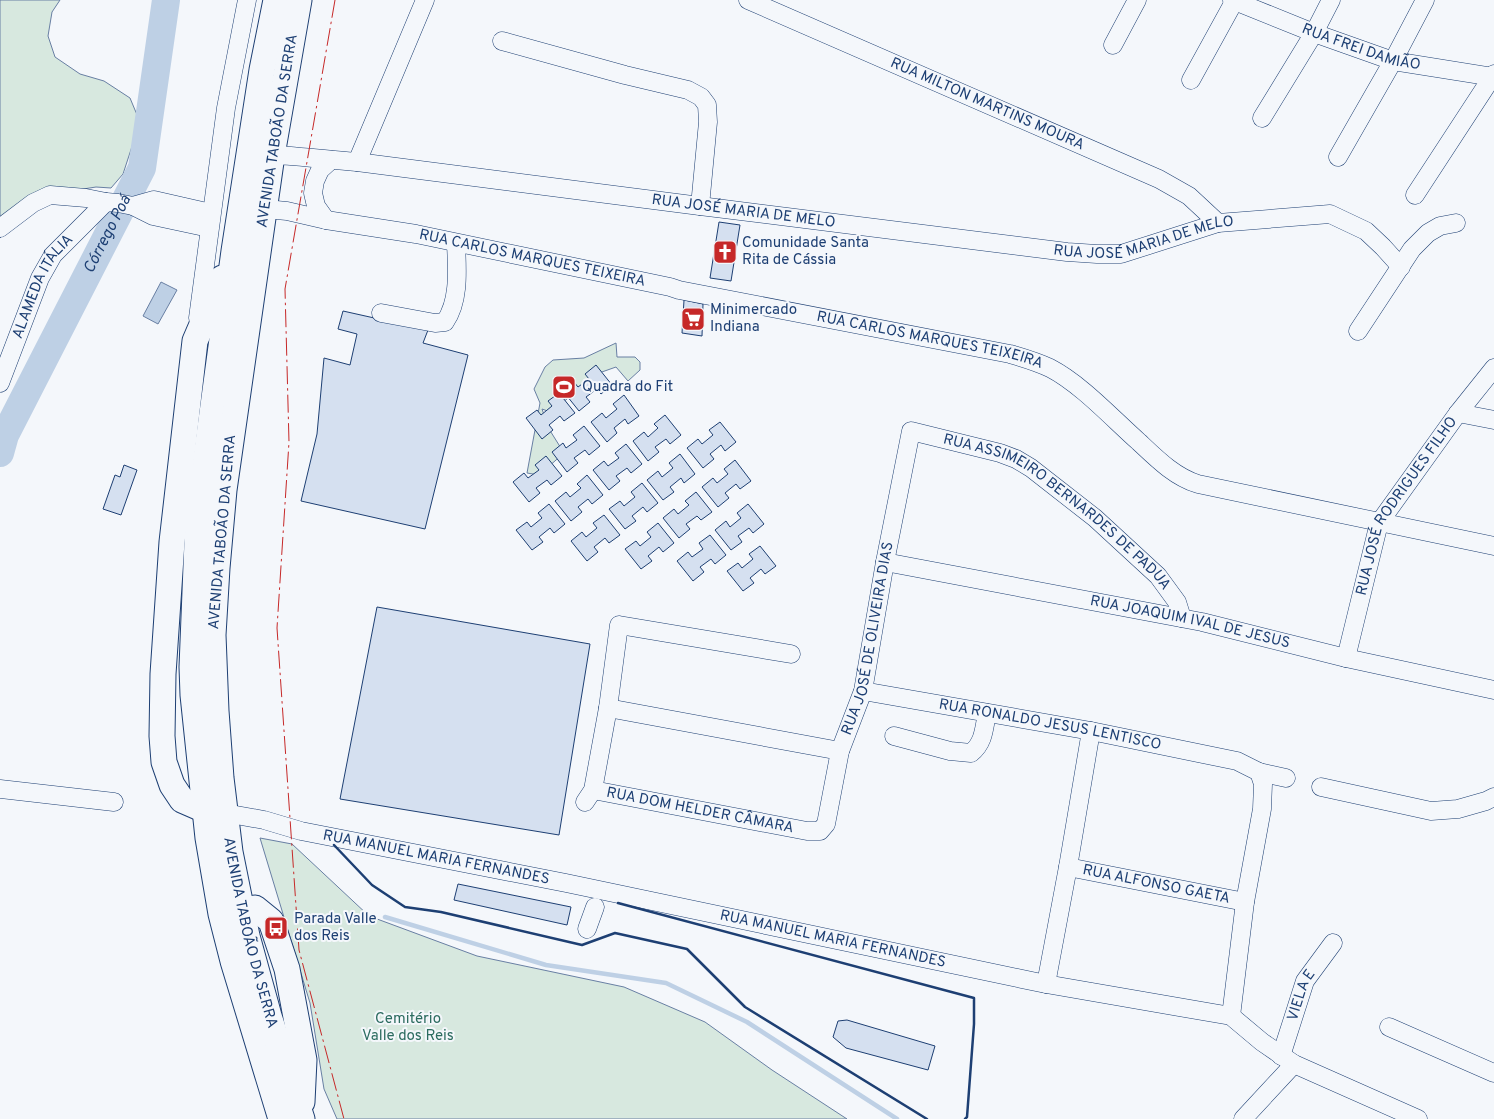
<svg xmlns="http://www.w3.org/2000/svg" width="1494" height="1119" font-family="Overpass,sans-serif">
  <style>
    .green { fill: #d7e8df; stroke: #687fa3 }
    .water { fill: #bed0e5; stroke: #687fa3 }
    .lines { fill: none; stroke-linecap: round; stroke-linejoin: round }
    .stream { stroke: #bed0e5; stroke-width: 4.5 }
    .river { stroke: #bed0e5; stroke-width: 28 }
    .building { fill: #d5e0f0; stroke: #1d3f73 }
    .minor-casing { stroke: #1d3f73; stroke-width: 19 }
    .highway-casing { stroke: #1d3f73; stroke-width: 27 }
    .minor { stroke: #f4f7fb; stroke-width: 18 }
    .highway { stroke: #f4f7fb; stroke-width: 25 }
    .wall { stroke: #1d3f73; stroke-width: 2.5 }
    .power { stroke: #c62828; stroke-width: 1; stroke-dasharray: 18 4 2.5 4; stroke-linecap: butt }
    .labels { text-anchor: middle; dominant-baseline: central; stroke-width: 4; stroke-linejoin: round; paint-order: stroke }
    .street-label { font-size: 15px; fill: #1d3f73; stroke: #f4f7fb }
    .poi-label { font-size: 15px; fill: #1d3f73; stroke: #f4f7fb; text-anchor: start }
    .park-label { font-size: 15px; fill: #2c6c60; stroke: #f4f7fb }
    .water-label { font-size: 16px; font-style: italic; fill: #1d3f73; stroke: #f4f7fb }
  </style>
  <rect width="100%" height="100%" fill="#f4f7fb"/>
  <!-- green -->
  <g class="green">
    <polygon points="0,0 60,0 52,12 48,36 55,57 80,74 104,81 130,98 140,122 123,174 111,188 96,187 64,192 12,226 0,238"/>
    <polygon points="616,343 617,357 635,357 640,362 640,370 628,381 616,367 599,373 562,403 553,413 542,409 549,429 564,453 539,475 527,473 540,403 534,389 545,367 553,360 584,358"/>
    <polygon points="260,838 292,844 369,916 477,956 624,987 705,1022 772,1070 847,1119 337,1119 324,1089 310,1003"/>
  </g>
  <!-- water -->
  <polygon class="water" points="161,282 177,290 158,324 143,316"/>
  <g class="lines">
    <!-- stream -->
    <polyline class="stream" points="385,917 546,965 666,983 747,1022 897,1119"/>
    <!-- river -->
    <path class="river" id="s1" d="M0 453 5 435 142 168 166 0"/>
  </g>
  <!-- building -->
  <g class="building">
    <polygon points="719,222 740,225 731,281 710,278"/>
    <polygon points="684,300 703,304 702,336 682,333"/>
    <polygon points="343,311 428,330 423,343 468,355 425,529 301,501 317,434 324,358 350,365 357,334 338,329"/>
    <polygon points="596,365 612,385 601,394 597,389 586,397 590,402 579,411 563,391 574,382 578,387 589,379 585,374"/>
    <polygon points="559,393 575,413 564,421 560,416 549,425 553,430 542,439 526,418 537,410 541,415 552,406 548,401"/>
    <polygon points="624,395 639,416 628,424 625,419 614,428 617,433 607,442 591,422 602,413 606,418 617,409 613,404"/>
    <polygon points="665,415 681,435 670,444 666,439 655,447 659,452 648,461 633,441 644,432 648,437 658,428 654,424"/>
    <polygon points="720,422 736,442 725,451 721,445 710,454 714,459 703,468 687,448 698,439 702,444 713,435 709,430"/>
    <polygon points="584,426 600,446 589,455 585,450 574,458 578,463 567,472 552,452 563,443 566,448 577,440 573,435"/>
    <polygon points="626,444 642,464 631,473 627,468 616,476 620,481 609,490 593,470 604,461 608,466 619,458 615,453"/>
    <polygon points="680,454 695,474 684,483 681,478 670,487 674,492 663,500 647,480 658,471 662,477 673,468 669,463"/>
    <polygon points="546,456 562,476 551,485 547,480 536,488 540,493 529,502 513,482 524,473 528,478 539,470 535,465"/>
    <polygon points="735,460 751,481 740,489 736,484 725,493 729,498 718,507 702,487 713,478 717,483 728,474 724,469"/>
    <polygon points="124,465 137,470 121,515 103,509 115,475 120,477"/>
    <polygon points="587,475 603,495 592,504 588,499 578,507 582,512 571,521 555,501 566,492 570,497 581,488 577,484"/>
    <polygon points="642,483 658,503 647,512 643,507 632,516 636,521 625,529 609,509 620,501 624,506 635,497 631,492"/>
    <polygon points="696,492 712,512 701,520 697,516 686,524 690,529 679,538 663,518 674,509 678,514 689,505 685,501"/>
    <polygon points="549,504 565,524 554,533 550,528 539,537 543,542 532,550 516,530 527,522 531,527 542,518 538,513"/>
    <polygon points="748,504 764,524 753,533 749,528 738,536 742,542 731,550 715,530 726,521 730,527 741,518 737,513"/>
    <polygon points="604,515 620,535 609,543 605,538 594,547 598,552 587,561 571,541 582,532 586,537 597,528 593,523"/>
    <polygon points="658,523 674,543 663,552 659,547 648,556 652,561 641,569 625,549 636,541 640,546 651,537 647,532"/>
    <polygon points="710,535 726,555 715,564 711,559 700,567 704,572 693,581 677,561 688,552 692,557 703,549 699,543"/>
    <polygon points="760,546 776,566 765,574 761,569 750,578 754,583 743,591 727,571 738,563 742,568 753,559 749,554"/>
    <polygon points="377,607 590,644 559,835 340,799"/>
    <polygon points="458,884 571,907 567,925 454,900"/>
    <polygon points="847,1020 935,1046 928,1070 846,1048 833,1037 838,1021"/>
  </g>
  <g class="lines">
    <!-- minor casing -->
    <g class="minor-casing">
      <g id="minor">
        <path id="s2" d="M748 0 1159 179 1189 196 1218 223"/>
        <path id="s3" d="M1232 0 1314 33 1393 61 1494 77"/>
        <polyline points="502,41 625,75 688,90 701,97 707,105 708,122 700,206"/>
        <polyline points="1113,45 1137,0"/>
        <polyline points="1191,80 1235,0"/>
        <polyline points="1262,118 1314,33 1331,0"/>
        <path id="s4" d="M272 155C301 156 329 160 357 162L700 206 1067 252 1097 254H1121L1218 223 1330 214 1366 231 1383 247 1401 267"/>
        <polyline points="1338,157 1393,61 1425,0"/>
        <polyline points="357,162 425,0"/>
        <polyline points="1415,195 1494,74"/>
        <polyline points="133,206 154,200 211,213"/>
        <path id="s5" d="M265 209 287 211 326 220 416 234 670 287 679 290 1010 354C1024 358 1037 362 1050 368 1081 384 1113 419 1139 442 1157 459 1175 477 1198 484L1494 546"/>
        <polyline points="326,220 316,206 313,193 315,181 320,170 331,160"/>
        <polyline points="0,228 33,203 50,195 86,198 106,202 118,203 133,206 153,216 209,228"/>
        <path d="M381 313 435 323 445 322C460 300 457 269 456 243"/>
        <polyline points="198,318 226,108 247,0"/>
        <polyline points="1358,331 1412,249 1428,233 1440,226 1456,223"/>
        <path id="s6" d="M0 383 40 278 53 255 106 202"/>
        <polyline points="1458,413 1494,420"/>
        <path id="s7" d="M885 562 1202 622 1346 658 1494 690"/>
        <path id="s8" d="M1346 658 1379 523 1458 413 1494 368"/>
        <path id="s9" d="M863 691 1091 731 1237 761 1259 772 1263 784 1262 809 1245 902 1231 1016"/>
        <polyline points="608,708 840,751"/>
        <path d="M894 736 950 751 971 753C984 743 984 728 987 713"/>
        <polyline points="1259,772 1286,778"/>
        <polyline points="1321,787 1431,811 1458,809 1486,801 1494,797"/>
        <polyline points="0,789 114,802"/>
        <path id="s10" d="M593 790 807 831H820L826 824 840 751 863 691 885 562 911 431 1000 453 1016 459 1031 468 1095 518 1158 576 1177 602 1182 618"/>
        <polyline points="585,802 593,790 608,708 619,625 791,654"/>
        <path id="s11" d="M225 813 264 820 301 831 566 883 1046 984 1231 1016 1262 1042 1294 1064 1418 1119"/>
        <path id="s12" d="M1068 867 1245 902"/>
        <polyline points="587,929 595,907"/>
        <polyline points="1046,984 1068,867 1091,731"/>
        <polyline points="1389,1027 1494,1073"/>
        <path id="s13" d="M1281 1056 1305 981 1333 943"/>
        <polyline points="1243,1119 1294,1064"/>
      </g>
    </g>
    <!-- highway casing -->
    <g class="highway-casing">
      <g id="highway">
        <polyline points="276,0 262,70 234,251 198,516 192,667 193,695 208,838 221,914 233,961 281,1119"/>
        <path id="s14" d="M299 0 272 155 224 490 217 568 213 635 216 711 221 778 230 852 247 936 269 1016 302 1119"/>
        <polyline points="218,812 205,810 182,800 172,785 164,762 162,736 163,674 172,542 195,341 222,278"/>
        <polyline points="228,913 255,908 271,921 287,969 304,1060 302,1102"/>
      </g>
    </g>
    <!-- minor -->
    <use href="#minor" class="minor"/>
    <!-- highway -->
    <use href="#highway" class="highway"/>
    <!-- wall -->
    <g class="wall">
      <polyline points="334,845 372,885 405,907 441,912 582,945 615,933 687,949 745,1007 927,1119"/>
      <polyline points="618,903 974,998 974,1024 967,1117 965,1119"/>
    </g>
    <!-- power -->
    <polyline class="power" points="335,0 285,289 289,442 277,628 299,950 344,1119"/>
  </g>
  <!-- icons -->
  <defs>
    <g id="church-square" transform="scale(1.25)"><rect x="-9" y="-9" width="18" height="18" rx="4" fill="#c62828" stroke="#f4f7fb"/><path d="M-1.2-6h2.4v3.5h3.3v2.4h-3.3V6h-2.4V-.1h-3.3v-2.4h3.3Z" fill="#fff"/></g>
    <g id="supermarket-square" transform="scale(1.25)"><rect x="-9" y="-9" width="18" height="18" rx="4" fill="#c62828" stroke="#f4f7fb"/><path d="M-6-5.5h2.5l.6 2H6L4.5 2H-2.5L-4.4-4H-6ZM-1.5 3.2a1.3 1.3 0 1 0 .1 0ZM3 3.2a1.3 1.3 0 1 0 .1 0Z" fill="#fff"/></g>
    <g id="stadium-square" transform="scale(1.25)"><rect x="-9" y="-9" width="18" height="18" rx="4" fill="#c62828" stroke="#f4f7fb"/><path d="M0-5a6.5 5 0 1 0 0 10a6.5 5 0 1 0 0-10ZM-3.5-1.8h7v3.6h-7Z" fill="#fff"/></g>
    <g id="bus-square" transform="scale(1.25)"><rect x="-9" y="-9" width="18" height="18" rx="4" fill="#c62828" stroke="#f4f7fb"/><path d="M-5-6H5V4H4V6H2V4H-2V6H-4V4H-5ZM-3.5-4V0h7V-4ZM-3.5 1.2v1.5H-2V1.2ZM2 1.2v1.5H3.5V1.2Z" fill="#fff"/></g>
  </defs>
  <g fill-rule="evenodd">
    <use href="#church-square" x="725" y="252"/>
    <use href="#supermarket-square" x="693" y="319"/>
    <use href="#stadium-square" x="564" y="387"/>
    <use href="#bus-square" x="276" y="928"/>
  </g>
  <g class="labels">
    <!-- street labels -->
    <g class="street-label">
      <text stroke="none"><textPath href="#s3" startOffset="138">RUA FREI DAMIÃO</textPath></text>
      <text stroke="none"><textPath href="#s2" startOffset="261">RUA MILTON MARTINS MOURA</textPath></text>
      <text transform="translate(278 131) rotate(-81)">AVENIDA TABOÃO DA SERRA</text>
      <text stroke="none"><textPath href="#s4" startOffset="475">RUA JOSÉ MARIA DE MELO</textPath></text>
      <text stroke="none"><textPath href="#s4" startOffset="880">RUA JOSÉ MARIA DE MELO</textPath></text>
      <text stroke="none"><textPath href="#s5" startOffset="272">RUA CARLOS MARQUES TEIXEIRA</textPath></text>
      <text stroke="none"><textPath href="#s6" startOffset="106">ALAMEDA ITÁLIA</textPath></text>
      <text stroke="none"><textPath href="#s5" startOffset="678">RUA CARLOS MARQUES TEIXEIRA</textPath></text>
      <text stroke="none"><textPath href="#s8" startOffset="166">RUA JOSÉ RODRIGUES FILHO</textPath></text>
      <text stroke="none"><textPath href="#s10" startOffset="814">RUA ASSIMEIRO BERNARDES DE PADUA</textPath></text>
      <text transform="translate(223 532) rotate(-85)">AVENIDA TABOÃO DA SERRA</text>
      <text stroke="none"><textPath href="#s7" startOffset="311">RUA JOAQUIM IVAL DE JESUS</textPath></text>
      <text stroke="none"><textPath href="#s10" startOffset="431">RUA JOSÉ DE OLIVEIRA DIAS</textPath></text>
      <text stroke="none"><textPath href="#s9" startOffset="190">RUA RONALDO JESUS LENTISCO</textPath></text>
      <text stroke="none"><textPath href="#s10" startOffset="109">RUA DOM HELDER CÂMARA</textPath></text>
      <text stroke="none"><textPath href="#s11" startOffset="216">RUA MANUEL MARIA FERNANDES</textPath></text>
      <text stroke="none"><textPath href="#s12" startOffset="90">RUA ALFONSO GAETA</textPath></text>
      <text stroke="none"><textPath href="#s14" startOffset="942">AVENIDA TABOÃO DA SERRA</textPath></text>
      <text stroke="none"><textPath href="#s11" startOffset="621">RUA MANUEL MARIA FERNANDES</textPath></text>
      <text stroke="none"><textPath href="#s13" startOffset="64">VIELA E</textPath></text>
    </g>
    <!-- poi labels -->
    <g class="poi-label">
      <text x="742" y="243">Comunidade Santa<tspan x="742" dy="17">Rita de Cássia</tspan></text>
      <text x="710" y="310">Minimercado<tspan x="710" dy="17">Indiana</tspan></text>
      <text x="582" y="387">Quadra do Fit</text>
      <text x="294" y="919">Parada Valle<tspan x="294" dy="17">dos Reis</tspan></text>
    </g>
    <!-- park labels -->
    <g class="park-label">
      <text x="408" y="1019">Cemitério<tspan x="408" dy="17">Valle dos Reis</tspan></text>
    </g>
    <!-- water labels -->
    <g class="water-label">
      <text stroke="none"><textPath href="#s1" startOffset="244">Córrego Poá</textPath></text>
    </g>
  </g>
</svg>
